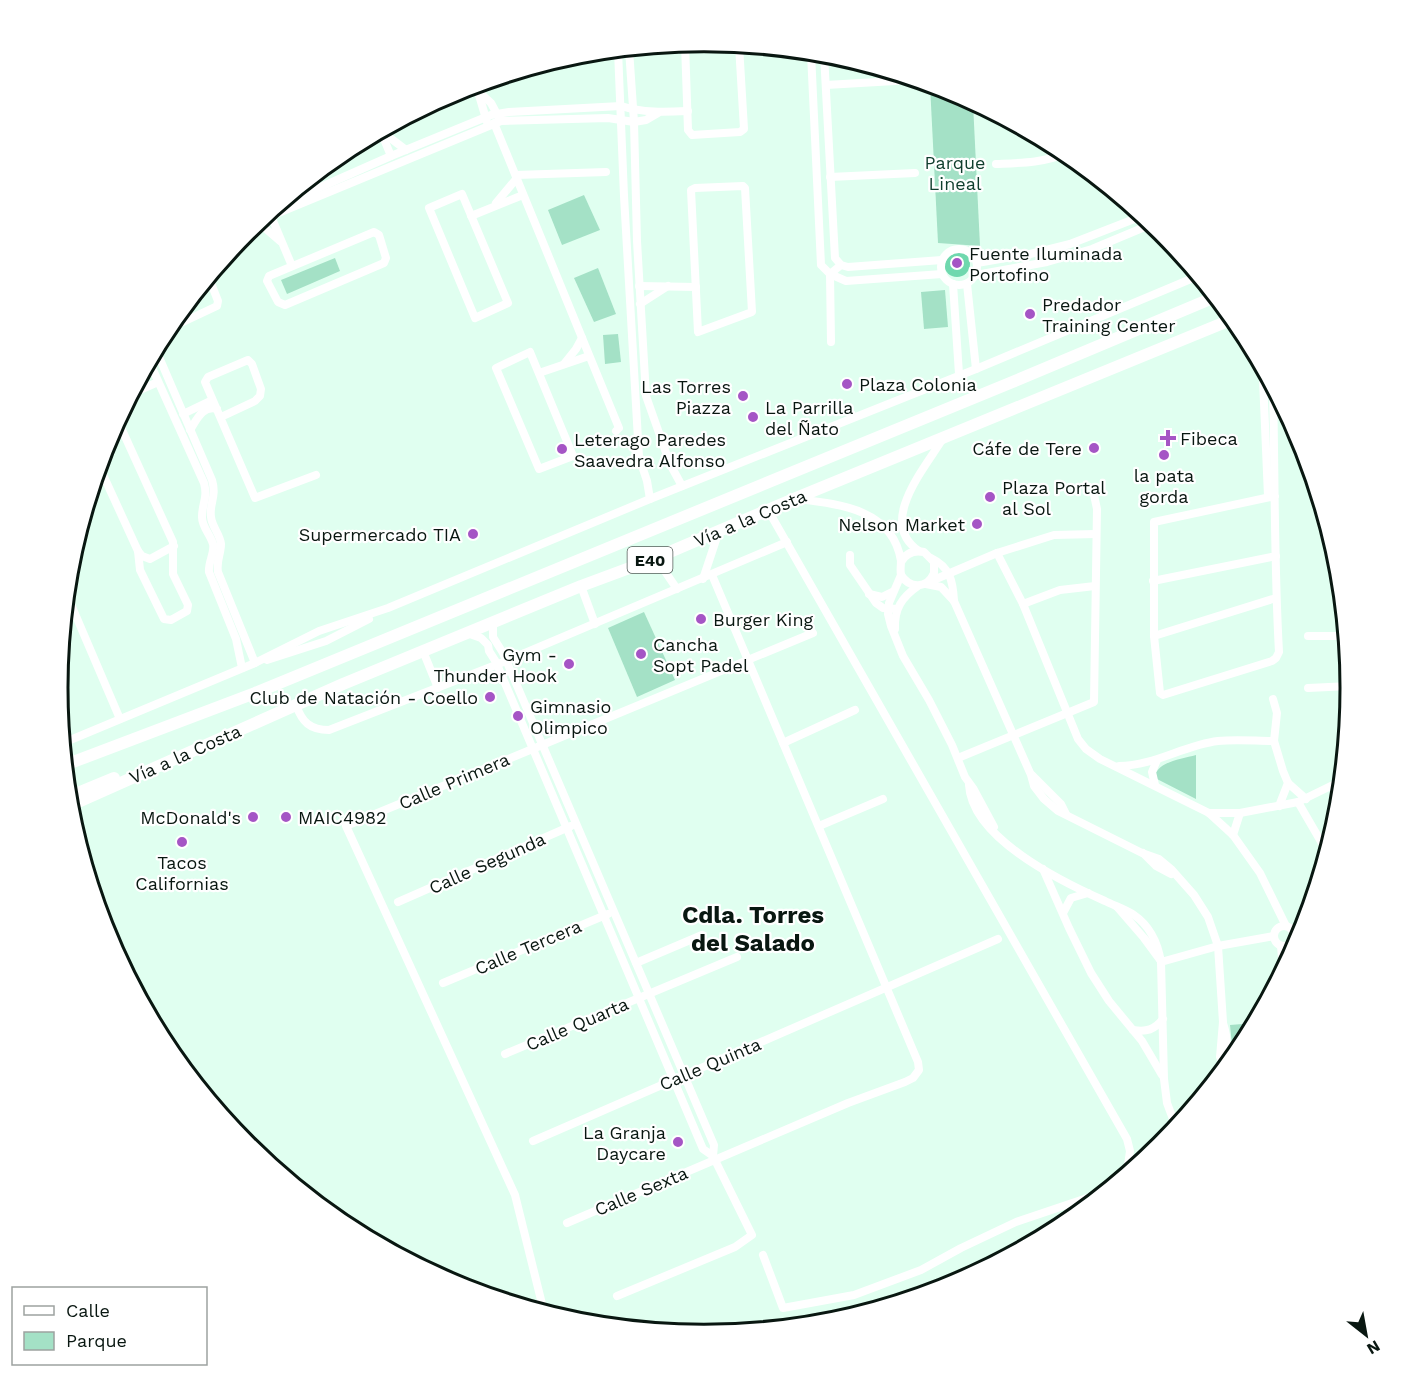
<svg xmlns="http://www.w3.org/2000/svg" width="1408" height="1377" font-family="'Work Sans',sans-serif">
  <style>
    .green { fill: #a4e1c6 }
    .water { fill: #6fd8ae }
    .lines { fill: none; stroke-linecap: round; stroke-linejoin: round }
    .minor { stroke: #fff; stroke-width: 8 }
    .highway { stroke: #fff; stroke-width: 12 }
    .poi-dot { fill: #a555c5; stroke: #fff; stroke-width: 2 }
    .labels { text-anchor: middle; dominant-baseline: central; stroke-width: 4.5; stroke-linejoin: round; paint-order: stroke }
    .shield { fill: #fff; stroke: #535d58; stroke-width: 1.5 }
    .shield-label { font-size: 16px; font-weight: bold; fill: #091711 }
    .park-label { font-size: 18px; fill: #0f3e2d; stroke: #fff }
    .poi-label { font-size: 18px; fill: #091711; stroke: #fff; text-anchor: start }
    .street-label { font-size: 18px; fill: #091711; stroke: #fff }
    .district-label { font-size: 24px; font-weight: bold; fill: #091711; stroke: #fff }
    .rim { fill: none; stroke: #091711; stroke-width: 3 }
  </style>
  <rect width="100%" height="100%" fill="#e0fff0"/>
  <!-- green -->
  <g class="green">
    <polygon points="930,85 952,91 973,103 980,246 938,243"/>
    <polygon points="584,195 600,230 562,245 548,210"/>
    <polygon points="335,258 340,271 287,294 281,280"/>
    <polygon points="598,268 616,314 594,322 574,278"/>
    <polygon points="945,290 948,327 924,329 921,292"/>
    <polygon points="618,334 621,362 605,364 603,335"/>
    <polygon points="644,612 675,680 637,697 608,628"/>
    <path d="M1196 755V799L1157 779 1155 775C1160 761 1182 759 1196 755Z"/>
    <polygon points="1255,1023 1241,1048 1230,1061 1232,1045 1230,1025"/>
  </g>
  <!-- water -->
  <circle class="water" cx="957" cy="264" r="13"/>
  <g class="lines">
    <!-- minor -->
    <g class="minor">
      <polyline points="685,44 688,130 692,135 740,132 744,129 739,45"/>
      <polyline points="629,49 634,122 637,241 646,396 670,464 682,486"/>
      <polyline points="618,50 624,196 639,457 647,481 650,499"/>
      <polyline points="811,53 821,265 830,274 846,281 942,274"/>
      <polyline points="824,54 835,258 841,265 848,267 942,260"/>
      <polyline points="476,85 487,122"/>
      <polyline points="826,85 912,80"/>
      <polyline points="480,93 491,103 499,118"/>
      <polyline points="494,123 619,428 616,431"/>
      <polyline points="381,131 406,150"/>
      <polyline points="381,132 391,156"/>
      <path d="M996 164C1019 163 1044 163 1066 153"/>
      <polyline points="516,175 606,172"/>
      <polyline points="830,177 915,173"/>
      <polygon points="743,186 745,188 752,312 698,332 691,190 695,188"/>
      <polygon points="462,194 508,303 475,318 429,208"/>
      <polyline points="496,203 517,178"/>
      <path d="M278 206 391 156 491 115 509 112 621 106C643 113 665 112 688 111"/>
      <polyline points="271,216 292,266"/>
      <polyline points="471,216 523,195"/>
      <polyline points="259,221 501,121 608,118 634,122 646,120 658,113"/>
      <polyline points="258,222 280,241"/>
      <polygon points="374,232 379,235 386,258 384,263 285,305 278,302 267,281 269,276"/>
      <circle cx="959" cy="267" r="18"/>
      <polyline points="977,263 1030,254 1070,244 1142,216"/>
      <polyline points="976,275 1047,262 1092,249 1152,224"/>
      <polyline points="953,284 959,374"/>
      <polyline points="967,284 976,369"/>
      <polyline points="639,286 696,287"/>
      <polyline points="640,304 668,286"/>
      <polyline points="166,330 217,306 218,301 209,278"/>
      <polyline points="831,342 830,274 841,265"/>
      <polyline points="1250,344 1263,379 1268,496"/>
      <path d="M156 350 212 480C217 497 209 503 211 517 212 527 220 534 221 544 221 554 216 561 218 572L255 663"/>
      <polygon points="530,352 573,456 539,469 496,368"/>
      <path d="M149 361 204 483C208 498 202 503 202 517 202 527 210 534 213 544 215 553 208 562 209 572L236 639 242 668"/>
      <polyline points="564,364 576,349 582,338"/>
      <polyline points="539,373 589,356"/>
      <path d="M1273 388C1275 476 1274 564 1279 652L1276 658 1272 661 1163 695 1160 693 1154 636V522L1275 496"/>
      <polyline points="133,393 158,382"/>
      <polyline points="183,414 208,402"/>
      <polyline points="221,417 255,401 260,396 261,389 252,364 248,360 208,377 205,382 255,498 316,475"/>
      <polyline points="118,421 173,542 173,574 188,605 187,611 171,620 164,619 140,570 138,551"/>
      <path d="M190 430C197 419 203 405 217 409"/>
      <polyline points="99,466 138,551 142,556 150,559 174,546"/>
      <path d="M797 499C839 504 893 509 901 561 901 565 900 570 901 575 910 589 927 589 934 573V562L924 552C914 550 906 553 901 562"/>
      <path d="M919 551C877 523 924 469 942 440"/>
      <polyline points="997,553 1023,604 1078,739 1086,749 1100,759 1209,813 1233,835 1260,873 1286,926"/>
      <polyline points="850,555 850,565 876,603 883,608 897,609"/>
      <path d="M931 558C950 567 953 581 954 601"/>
      <polyline points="651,560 664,570 677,589"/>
      <polyline points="901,575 889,603 888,614 891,626 903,656 929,700 952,745 965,777 973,788 994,827"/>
      <polyline points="703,579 719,531"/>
      <polyline points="1153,581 1276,556"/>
      <polyline points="929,582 997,553 1054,535 1096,534"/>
      <polyline points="926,584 941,587 954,601 1031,775 1034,786 1044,799 1058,811 1142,853 1159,859 1171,869 1194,895 1208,917 1218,946 1223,1022 1220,1057 1224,1065"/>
      <polyline points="581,586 595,624"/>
      <polyline points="869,594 882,597 892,592"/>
      <polyline points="67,595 120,719"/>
      <polyline points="1023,604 1060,590 1095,586"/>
      <polyline points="493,622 493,637 503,653 714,1145 713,1156 752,1235 735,1247 617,1296"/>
      <path d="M895 629C894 609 902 597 918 586"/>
      <polyline points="467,633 481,638 488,645 489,651 496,662 703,1149 713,1156"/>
      <polyline points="1154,636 1276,598"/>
      <polyline points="1308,636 1345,636"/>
      <polyline points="423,651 438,688"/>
      <polyline points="267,660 326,641 369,619"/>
      <polyline points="1308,688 1350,686"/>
      <polyline points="1273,699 1277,713 1274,741 1283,771 1288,783 1306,799"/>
      <path d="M296 705C302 722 310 730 329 730L506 661 787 542"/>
      <polyline points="63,743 255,663 319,631 388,608 650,499 976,369 1198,276"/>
      <polyline points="783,743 855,710"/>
      <polyline points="958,758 1094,702 1097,509 1094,495"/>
      <path d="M1119 766C1154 766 1184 745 1218 741 1236 739 1256 741 1274 741"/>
      <polyline points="1032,775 1061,804 1066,814"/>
      <path d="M969 785C972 838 1062 882 1105 901 1115 906 1125 909 1134 915 1150 926 1158 944 1161 962L1164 1079 1167 1103 1176 1127"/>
      <polyline points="1155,785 1152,772 1157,760"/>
      <polyline points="1298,802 1327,852"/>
      <polyline points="1279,806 1288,783"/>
      <polyline points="1209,813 1240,813 1298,802 1341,781"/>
      <polyline points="819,826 883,799"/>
      <polyline points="1233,835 1240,813"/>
      <polyline points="1143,853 1156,866 1171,874"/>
      <polyline points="1043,869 1069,928 1091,973 1109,1001 1142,1041 1162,1075"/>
      <polyline points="398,902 571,826"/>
      <polyline points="1118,908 1144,938 1161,961"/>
      <polyline points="1063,913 1071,898 1088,893"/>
      <circle cx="1284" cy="936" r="10"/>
      <polyline points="1291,929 1305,925"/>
      <polyline points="1281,946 1283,970"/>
      <polyline points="1161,962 1218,946 1274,936"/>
      <polyline points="636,963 702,935"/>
      <polyline points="443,983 608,914"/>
      <path d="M1223 1023C1229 1041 1227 1050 1223 1068"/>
      <path d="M1133 1030C1147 1032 1154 1030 1163 1019"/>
      <polyline points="505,1054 737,957"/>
      <polyline points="533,1141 998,939"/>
      <polyline points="567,1223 848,1103 905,1082 913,1078 919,1070 918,1062 712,575"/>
      <polyline points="763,1255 783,1308 854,1295 921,1270 961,1248 1016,1222 1096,1195 1127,1172 1130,1151 1127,1139 768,510"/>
      <polyline points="544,1312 515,1195 346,826 813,633"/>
    </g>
    <!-- highway -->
    <g class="highway">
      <polyline points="65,765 255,693 1010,383 1215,297"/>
      <polyline points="68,797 114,778"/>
      <polyline points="69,806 343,684 581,586 651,560 796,498 1233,319"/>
    </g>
  </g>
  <!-- markers -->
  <g class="poi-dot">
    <circle cx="957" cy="263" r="6"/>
    <circle cx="1030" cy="314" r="6"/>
    <circle cx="847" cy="384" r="6"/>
    <circle cx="743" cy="396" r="6"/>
    <circle cx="753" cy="417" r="6"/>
    <path d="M1165 429h6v6h6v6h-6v6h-6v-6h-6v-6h6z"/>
    <circle cx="1094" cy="448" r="6"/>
    <circle cx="562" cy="449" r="6"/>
    <circle cx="1164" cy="455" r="6"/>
    <circle cx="990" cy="497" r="6"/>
    <circle cx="977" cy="524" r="6"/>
    <circle cx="473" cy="534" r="6"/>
    <circle cx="701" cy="619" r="6"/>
    <circle cx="641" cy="654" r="6"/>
    <circle cx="569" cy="664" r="6"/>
    <circle cx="490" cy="697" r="6"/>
    <circle cx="518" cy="716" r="6"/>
    <circle cx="253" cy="817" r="6"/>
    <circle cx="286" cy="817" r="6"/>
    <circle cx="182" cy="842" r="6"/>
    <circle cx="678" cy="1142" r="6"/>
  </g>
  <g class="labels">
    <!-- shield labels -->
    <rect class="shield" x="627.5" y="547" width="45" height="26" rx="4.5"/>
    <g class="shield-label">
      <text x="650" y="560">E40</text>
    </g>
    <!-- park labels -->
    <g class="park-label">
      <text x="955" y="162">Parque<tspan x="955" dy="21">Lineal</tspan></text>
    </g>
    <!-- poi labels -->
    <g class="poi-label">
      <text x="969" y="253">Fuente Iluminada<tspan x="969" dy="21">Portofino</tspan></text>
      <text x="1042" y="304">Predador<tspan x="1042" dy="21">Training Center</tspan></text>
      <text x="859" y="384">Plaza Colonia</text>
      <text x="731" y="386" text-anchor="end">Las Torres<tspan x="731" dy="21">Piazza</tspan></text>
      <text x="765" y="407">La Parrilla<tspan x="765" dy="21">del Ñato</tspan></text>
      <text x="1180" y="438">Fibeca</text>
      <text x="574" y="439">Leterago Paredes<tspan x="574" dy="21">Saavedra Alfonso</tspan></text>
      <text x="1082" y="448" text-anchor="end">Cáfe de Tere</text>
      <text x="1164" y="475" text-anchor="middle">la pata<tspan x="1164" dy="21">gorda</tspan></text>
      <text x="1002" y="487">Plaza Portal<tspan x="1002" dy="21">al Sol</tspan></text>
      <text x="965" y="524" text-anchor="end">Nelson Market</text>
      <text x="461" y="534" text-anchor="end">Supermercado TIA</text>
      <text x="713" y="619">Burger King</text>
      <text x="653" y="644">Cancha<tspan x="653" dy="21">Sopt Padel</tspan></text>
      <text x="557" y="654" text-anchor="end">Gym -<tspan x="557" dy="21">Thunder Hook</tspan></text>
      <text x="478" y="697" text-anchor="end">Club de Natación - Coello</text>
      <text x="530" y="706">Gimnasio<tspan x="530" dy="21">Olimpico</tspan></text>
      <text x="241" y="817" text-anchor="end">McDonald's</text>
      <text x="298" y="817">MAIC4982</text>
      <text x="182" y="862" text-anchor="middle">Tacos<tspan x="182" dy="21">Californias</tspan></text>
      <text x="666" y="1132" text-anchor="end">La Granja<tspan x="666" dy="21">Daycare</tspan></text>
    </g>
    <!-- street labels -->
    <g class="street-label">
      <text transform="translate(750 518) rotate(-23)">Vía a la Costa</text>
      <text transform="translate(185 754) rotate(-24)">Vía a la Costa</text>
      <text transform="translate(454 781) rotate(-23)">Calle Primera</text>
      <text transform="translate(487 863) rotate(-24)">Calle Segunda</text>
      <text transform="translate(528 947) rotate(-23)">Calle Tercera</text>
      <text transform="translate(577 1024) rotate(-23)">Calle Quarta</text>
      <text transform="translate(710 1064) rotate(-23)">Calle Quinta</text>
      <text transform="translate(641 1191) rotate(-23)">Calle Sexta</text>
    </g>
    <!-- district labels -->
    <g class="district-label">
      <text x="753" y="915">Cdla. Torres<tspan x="753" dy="28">del Salado</tspan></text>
    </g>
  </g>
  <!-- crop -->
  <path d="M0 0H1408V1377H0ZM68 688a636 636 0 1 1 1272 0a636 636 0 1 1-1272 0Z" fill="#fff" fill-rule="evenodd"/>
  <path class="rim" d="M68 688a636 636 0 1 1 1272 0a636 636 0 1 1-1272 0Z"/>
  <!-- legend -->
  <rect x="12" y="1287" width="195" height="78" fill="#ffffff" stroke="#9da2a0" stroke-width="1.5"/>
  <rect x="24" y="1306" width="30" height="9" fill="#ffffff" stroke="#9da2a0" stroke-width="1.5"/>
  <text x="66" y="1317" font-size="18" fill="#091711">Calle</text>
  <rect x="24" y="1332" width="30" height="18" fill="#a4e1c6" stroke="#9da2a0" stroke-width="1.5"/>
  <text x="66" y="1347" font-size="18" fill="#091711">Parque</text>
  <!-- north arrow -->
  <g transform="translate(1366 1335) rotate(149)" stroke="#ffffff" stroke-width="4.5" paint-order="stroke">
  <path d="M0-4.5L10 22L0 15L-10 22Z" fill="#091711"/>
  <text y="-9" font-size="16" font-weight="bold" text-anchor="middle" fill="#091711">N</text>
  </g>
</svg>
